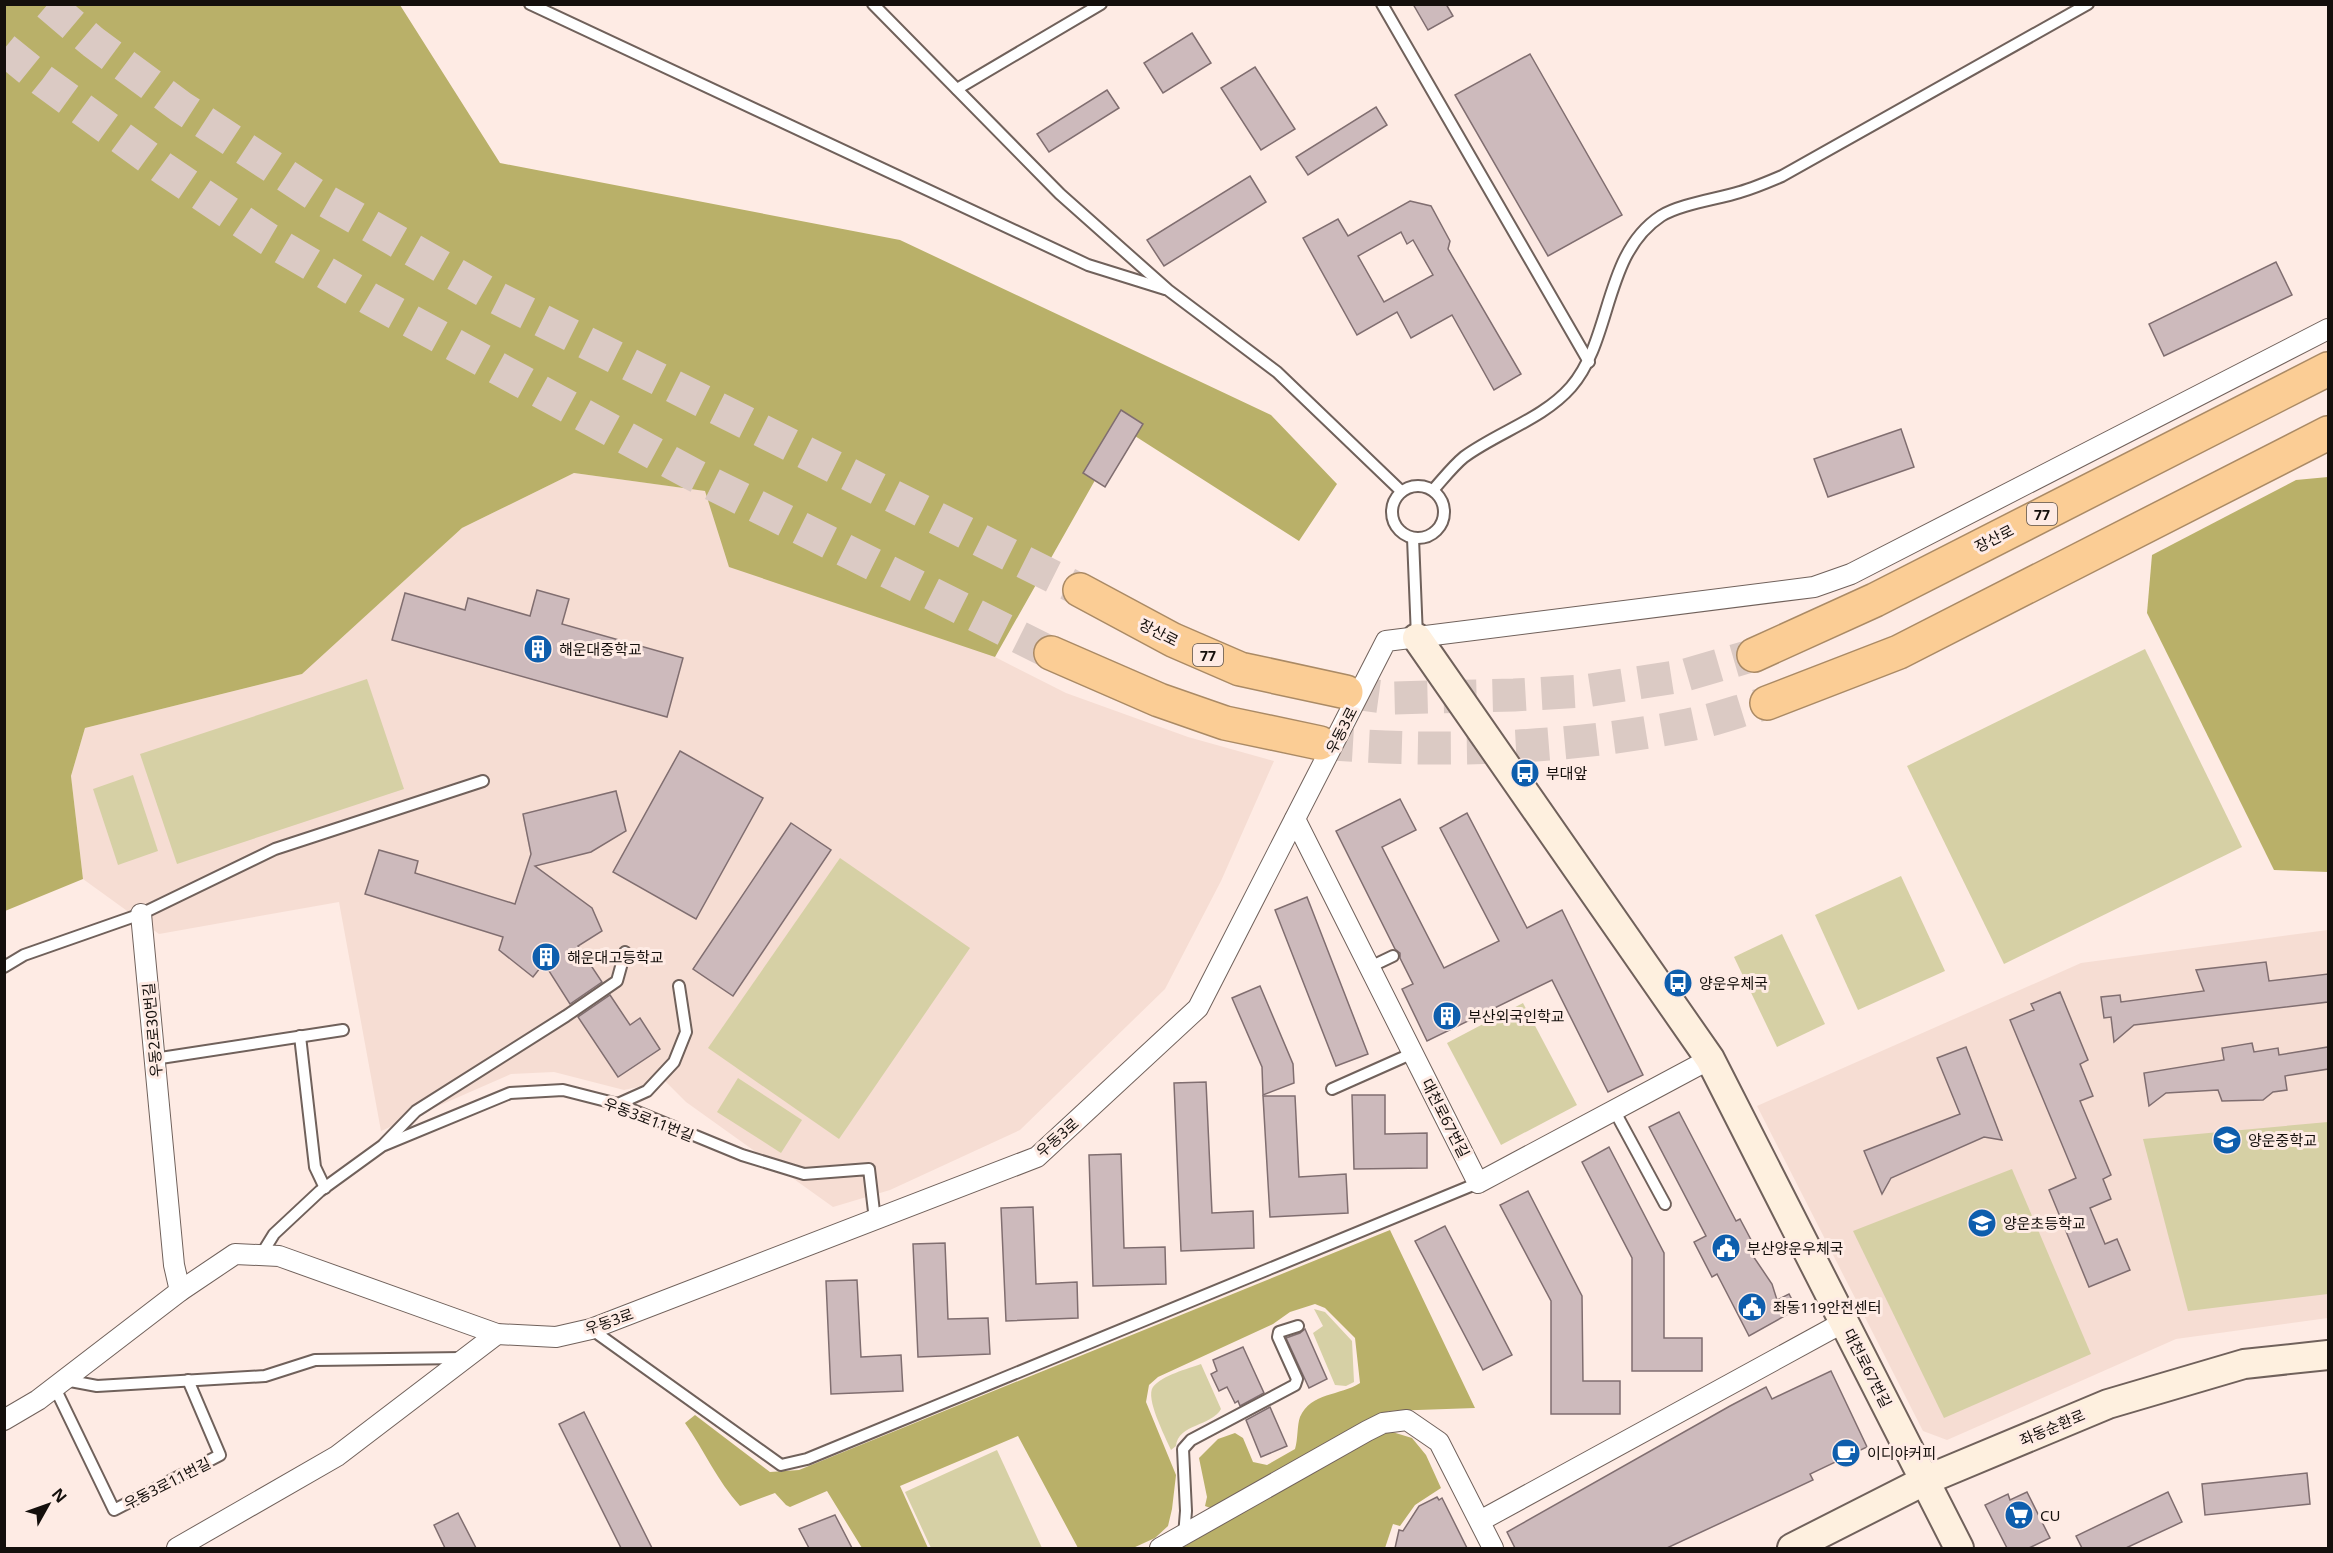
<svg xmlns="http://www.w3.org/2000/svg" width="2333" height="1553" font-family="'Noto Sans','Noto Sans KR',sans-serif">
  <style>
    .built { fill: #f6ddd3 }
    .green { fill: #d6d0a5 }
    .forest { fill: #b9b069 }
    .building { fill: #cdbabc; stroke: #806e70; stroke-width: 1.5; fill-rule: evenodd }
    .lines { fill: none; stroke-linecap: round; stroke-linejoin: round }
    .highway-tunnel { stroke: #dbcac4; stroke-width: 33; stroke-dasharray: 33 16; stroke-linecap: butt }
    .lane-casing { stroke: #70615b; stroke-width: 14 }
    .street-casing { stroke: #70615b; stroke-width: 22 }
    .secondary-casing { stroke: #70615b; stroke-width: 32 }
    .highway-casing { stroke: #aa8a65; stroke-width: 36 }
    .lane { stroke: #fff; stroke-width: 10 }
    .street { stroke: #fff; stroke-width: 20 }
    .secondary { stroke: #fef0df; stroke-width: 28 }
    .highway { stroke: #fbcd95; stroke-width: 33 }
    .labels { text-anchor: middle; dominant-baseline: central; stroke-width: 6; stroke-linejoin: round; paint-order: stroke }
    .shield { fill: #feebe4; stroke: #5a514d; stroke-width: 1.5 }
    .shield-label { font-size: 14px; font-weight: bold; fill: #140f0c }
    .street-label { font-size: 15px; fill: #140f0c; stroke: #feebe4 }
    .poi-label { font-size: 15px; fill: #140f0c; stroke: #feebe4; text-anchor: start }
  </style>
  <rect width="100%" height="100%" fill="#feebe4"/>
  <!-- built -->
  <g class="built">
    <polygon points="574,473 706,491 995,657 1066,693 1188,737 1274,761 1221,881 1165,989 1020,1130 890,1190 833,1207 686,1102 665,1081 624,1090 554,1072 511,1074 381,1131 339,902 159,934 83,879 71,776 85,728 302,674 462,528"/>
    <polygon points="2328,930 2328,1318 2176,1339 1947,1440 1923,1431 1757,1106 2081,963"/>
  </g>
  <!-- green -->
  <g class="green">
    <polygon points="2145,649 2242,847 2004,964 1907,766"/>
    <polygon points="367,679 404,789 177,864 140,754"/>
    <polygon points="133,775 158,851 118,865 93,789"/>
    <polygon points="840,858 970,948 839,1139 708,1048"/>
    <polygon points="1901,876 1945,971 1858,1010 1815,915"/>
    <polygon points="1782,934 1825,1024 1777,1047 1734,957"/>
    <polygon points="1523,1003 1577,1105 1501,1145 1447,1043"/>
    <polygon points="738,1078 802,1120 781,1153 717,1112"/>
    <polygon points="2328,1122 2328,1294 2188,1311 2143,1139"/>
    <polygon points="2012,1169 2091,1354 1944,1418 1853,1231"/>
    <polygon points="1314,1309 1325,1312 1352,1341 1354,1382 1346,1386 1335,1385 1313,1333 1323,1326"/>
    <path d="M1201 1364 1221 1409C1212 1426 1178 1424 1176 1446L1171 1450C1165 1436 1145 1398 1153 1387 1163 1375 1187 1369 1201 1364Z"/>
    <polygon points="997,1450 1042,1548 931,1548 905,1492"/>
  </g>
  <!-- forest -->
  <g class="forest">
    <polygon points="5,5 400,5 500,163 900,240 1271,415 1337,484 1299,541 1124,429 995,657 729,567 705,491 574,473 462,528 302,674 85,728 71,776 83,879 5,911"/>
    <polygon points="2328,477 2328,872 2274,870 2147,613 2152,555 2296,480"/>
    <path d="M1390 1230 1475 1408 1389 1411 1213 1509 1205 1506 1207 1497 1199 1458 1218 1439 1235 1433 1243 1438 1253 1462 1267 1465 1295 1449C1298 1439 1297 1425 1300 1417 1311 1392 1340 1396 1360 1383L1355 1338 1325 1308 1315 1304 1290 1312 1273 1324 1158 1377 1149 1385 1146 1402 1176 1475 1172 1509 1168 1526 1155 1538 1133 1548H1078L1018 1436 900 1486 928 1548H862L827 1491 790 1507 786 1505 775 1493 740 1506C717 1481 704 1450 685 1423L695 1415 770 1472 799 1470Z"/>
    <polygon points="1389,1431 1412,1438 1426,1455 1441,1488 1415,1505 1400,1526 1393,1524 1385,1548 1182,1548 1363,1440"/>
  </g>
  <!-- building -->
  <g class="building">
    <polygon points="1413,4 1446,4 1453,16 1428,30"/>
    <polygon points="1192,33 1211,63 1163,93 1144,63"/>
    <polygon points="1530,54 1622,215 1548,256 1455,95"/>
    <polygon points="1255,67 1295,129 1261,150 1221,88"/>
    <polygon points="1107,90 1119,108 1049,152 1037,134"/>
    <polygon points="1376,107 1387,125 1308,175 1296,157"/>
    <polygon points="1250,176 1266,202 1164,266 1147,240"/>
    <path d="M1410 201 1431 206 1450 241 1448 249 1521 374 1494 390 1452 315 1411 338 1397 312 1357 335 1303 238 1338 219 1348 236ZM1401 232 1407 244 1413 240 1433 275 1384 302 1358 256Z"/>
    <polygon points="2276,262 2292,295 2164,356 2149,324"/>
    <polygon points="1121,410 1143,424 1105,487 1083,473"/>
    <polygon points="1901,429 1914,467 1828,497 1814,459"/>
    <polygon points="537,590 569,599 562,624 683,658 667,717 392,640 405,593 465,610 468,598 530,616"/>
    <polygon points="680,751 763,798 696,919 613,872"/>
    <polygon points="616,791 626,831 591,852 535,866 592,908 602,931 578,946 602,982 570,1004 544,963 533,977 499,950 503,937 365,894 379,850 418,861 415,873 515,904 531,854 523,814"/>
    <polygon points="1400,799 1416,830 1382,847 1444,968 1499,941 1440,828 1467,813 1527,928 1562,910 1643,1075 1608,1092 1552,980 1427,1041 1402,989 1413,984 1400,958 1400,953 1395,949 1336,831"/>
    <polygon points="791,823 831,850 733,996 693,969"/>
    <polygon points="1307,897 1368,1054 1336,1066 1275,910"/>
    <polygon points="2266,962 2269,981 2328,974 2328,1002 2134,1025 2114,1042 2111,1017 2104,1018 2101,997 2120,995 2121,1002 2204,991 2196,970"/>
    <polygon points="1260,986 1293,1064 1294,1083 1263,1095 1262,1067 1232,998"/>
    <polygon points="2060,992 2088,1060 2080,1064 2093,1096 2080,1101 2111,1175 2103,1179 2111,1199 2090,1208 2105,1244 2117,1239 2130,1270 2089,1287 2049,1190 2076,1178 2010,1020 2034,1010 2031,1004"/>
    <polygon points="610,995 630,1025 640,1018 660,1049 618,1077 578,1017"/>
    <polygon points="2252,1043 2254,1052 2278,1048 2279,1055 2328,1047 2328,1069 2285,1076 2287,1090 2273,1092 2263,1100 2222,1101 2218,1090 2166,1093 2149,1106 2144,1073 2224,1060 2222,1048"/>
    <polygon points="1966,1047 2002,1140 1984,1137 1891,1178 1882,1194 1864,1151 1960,1114 1937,1058"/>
    <polygon points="1206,1082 1212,1213 1253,1211 1254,1248 1181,1251 1174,1083"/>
    <polygon points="1352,1095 1385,1095 1385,1134 1427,1133 1427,1168 1354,1169"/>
    <polygon points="1263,1096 1295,1096 1299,1177 1346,1174 1348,1213 1270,1217"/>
    <polygon points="1679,1112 1736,1221 1740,1219 1758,1253 1753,1256 1772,1284 1777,1300 1789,1294 1797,1309 1749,1336 1717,1274 1712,1277 1694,1242 1706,1236 1649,1127"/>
    <polygon points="1609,1147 1664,1253 1664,1338 1702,1338 1702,1371 1632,1371 1632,1258 1582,1162"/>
    <polygon points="1121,1154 1124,1248 1165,1247 1166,1284 1093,1286 1089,1155"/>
    <polygon points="1528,1191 1582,1296 1583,1381 1620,1381 1620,1414 1551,1414 1551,1301 1500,1205"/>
    <polygon points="1033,1207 1036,1284 1077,1282 1078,1318 1006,1321 1001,1208"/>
    <polygon points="1445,1226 1512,1355 1483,1370 1415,1241"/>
    <polygon points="945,1243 948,1319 988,1318 990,1354 918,1357 913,1244"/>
    <polygon points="857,1280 861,1357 901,1355 903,1391 831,1394 826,1281"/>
    <polygon points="1305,1329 1327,1379 1309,1388 1286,1338 1300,1333"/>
    <polygon points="1243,1347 1264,1393 1240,1406 1238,1401 1235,1403 1227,1387 1219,1391 1211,1374 1217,1371 1213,1360"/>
    <polygon points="1831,1371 1867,1447 1810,1474 1813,1480 1667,1548 1515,1548 1507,1532 1730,1406 1766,1387 1772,1399"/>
    <polygon points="1270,1407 1287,1446 1261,1457 1246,1420"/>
    <polygon points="584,1412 652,1548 621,1548 559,1424"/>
    <polygon points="2307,1473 2310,1504 2205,1515 2202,1484"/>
    <polygon points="2027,1492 2050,1538 2029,1548 2007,1548 1985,1505 2008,1494 2010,1500"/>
    <polygon points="2168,1492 2182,1522 2126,1548 2082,1548 2076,1536"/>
    <polygon points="1437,1497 1439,1500 1442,1498 1467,1548 1395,1548 1399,1530 1403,1531 1419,1506"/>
    <polygon points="458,1513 476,1548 445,1548 434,1525"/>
    <polygon points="835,1515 852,1548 809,1548 799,1529"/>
  </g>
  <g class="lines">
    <!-- highway-tunnel -->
    <g class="highway-tunnel">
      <polyline points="48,4 93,42 181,107 314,194 497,298 1080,590"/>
      <polyline points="4,49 42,80 164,169 268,239 370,299 694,475 1051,653"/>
      <polyline points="1346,692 1390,698 1514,695 1585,691 1682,676 1754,655"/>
      <path d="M1320 743C1442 753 1568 749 1688 725 1715 720 1741 710 1767 703"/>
    </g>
    <!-- lane casing -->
    <g class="lane-casing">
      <g id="lane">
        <polyline points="530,4 1088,265 1165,289"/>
        <polyline points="873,4 1060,194 1168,290 1277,372 1401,491"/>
        <polyline points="1382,4 1589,362"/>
        <polyline points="957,89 1101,4"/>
        <circle cx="1418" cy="512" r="26"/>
        <path d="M1433 490C1443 479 1453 466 1464 457 1498 432 1543 419 1571 387 1613 338 1603 254 1661 216 1680 204 1718 199 1740 192 1754 188 1768 182 1782 176L2088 4"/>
        <polyline points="1413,538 1417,637"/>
        <polyline points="4,967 24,955 141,914 275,849 483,781"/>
        <polyline points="1370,967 1393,956"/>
        <polyline points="300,1036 315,1167 325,1188"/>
        <polyline points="154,1059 343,1030"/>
        <polyline points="1332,1089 1413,1053"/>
        <polyline points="618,1104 647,1091 674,1062 686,1032 679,986"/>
        <polyline points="1614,1110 1665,1204"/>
        <polyline points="384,1144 416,1111 566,1016 617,981 625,952"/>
        <polyline points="261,1255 274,1234 320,1191 382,1146 510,1093 563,1090 618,1104 742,1155 804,1174 869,1169 875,1220"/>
        <polyline points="591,1329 781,1465 807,1459 1478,1183"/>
        <polyline points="65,1380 97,1386 265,1376 315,1360 463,1358"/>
        <polyline points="55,1388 114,1510 220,1455 188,1380"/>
        <polyline points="1184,1536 1186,1511 1183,1449 1191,1440 1295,1385 1297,1379 1278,1337 1279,1332 1298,1326"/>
      </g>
    </g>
    <!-- street casing -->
    <g class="street-casing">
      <g id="street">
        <polyline points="1295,819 1478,1183 1710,1059"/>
        <polyline points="141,914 174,1265 180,1291"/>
        <polyline points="4,1420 38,1400 180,1291 235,1254 279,1256 497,1334 556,1337 591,1329 1037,1157 1198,1008 1386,641 1814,587 1851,574 2328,329"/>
        <polyline points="1480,1521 1844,1322"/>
        <polyline points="177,1548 337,1456 497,1334"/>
        <polyline points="1160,1548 1367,1431 1383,1423 1407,1420 1439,1442 1493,1548"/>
      </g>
    </g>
    <!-- secondary casing -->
    <g class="secondary-casing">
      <g id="secondary">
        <polyline points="1417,638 1710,1059 1959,1548"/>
        <polyline points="1792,1548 1926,1480 2108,1404 2244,1364 2328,1355"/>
      </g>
    </g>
    <!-- highway casing -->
    <g class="highway-casing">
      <g id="highway">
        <polyline points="1080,590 1173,640 1240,669 1346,692"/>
        <polyline points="1051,653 1159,700 1225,723 1320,743"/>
        <polyline points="1754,655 1875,600 2328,369"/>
        <polyline points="1767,703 1899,652 2328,433"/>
      </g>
    </g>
    <!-- lane -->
    <use href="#lane" class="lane"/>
    <!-- street -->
    <use href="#street" class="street"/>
    <!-- secondary -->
    <use href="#secondary" class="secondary"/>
    <!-- highway -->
    <use href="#highway" class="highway"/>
  </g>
  <!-- icons -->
  <defs>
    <g id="building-disc" transform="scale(1.5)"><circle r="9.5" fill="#0e5ead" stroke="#feebe4"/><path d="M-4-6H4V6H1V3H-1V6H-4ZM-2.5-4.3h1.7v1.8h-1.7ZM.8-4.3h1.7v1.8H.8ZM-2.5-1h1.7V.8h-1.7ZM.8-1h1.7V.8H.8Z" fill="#fff"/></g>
    <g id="bus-disc" transform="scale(1.5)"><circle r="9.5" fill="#0e5ead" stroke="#feebe4"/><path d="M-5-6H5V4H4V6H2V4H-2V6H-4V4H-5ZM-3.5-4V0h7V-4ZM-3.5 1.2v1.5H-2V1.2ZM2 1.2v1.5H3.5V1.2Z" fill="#fff"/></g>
    <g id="school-disc" transform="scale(1.5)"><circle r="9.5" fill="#0e5ead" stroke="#feebe4"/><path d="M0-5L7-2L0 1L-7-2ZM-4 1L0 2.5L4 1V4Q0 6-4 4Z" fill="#fff"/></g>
    <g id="civic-disc" transform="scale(1.5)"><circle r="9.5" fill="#0e5ead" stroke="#feebe4"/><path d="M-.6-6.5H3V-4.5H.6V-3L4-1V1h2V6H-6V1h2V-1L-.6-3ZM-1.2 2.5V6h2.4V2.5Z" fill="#fff"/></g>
    <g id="cafe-disc" transform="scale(1.5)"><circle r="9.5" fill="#0e5ead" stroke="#feebe4"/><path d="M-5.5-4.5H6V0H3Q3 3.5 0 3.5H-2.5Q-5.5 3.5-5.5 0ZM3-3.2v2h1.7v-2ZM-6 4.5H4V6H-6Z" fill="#fff"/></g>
    <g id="supermarket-disc" transform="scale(1.5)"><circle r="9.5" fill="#0e5ead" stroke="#feebe4"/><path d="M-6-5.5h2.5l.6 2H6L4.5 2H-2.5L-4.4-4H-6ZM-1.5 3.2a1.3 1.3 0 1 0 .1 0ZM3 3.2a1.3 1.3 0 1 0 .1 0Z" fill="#fff"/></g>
  </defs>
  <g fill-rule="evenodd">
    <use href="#building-disc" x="538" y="649"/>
    <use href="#bus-disc" x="1525" y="773"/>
    <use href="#building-disc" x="546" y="957"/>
    <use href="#bus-disc" x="1678" y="983"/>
    <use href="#building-disc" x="1447" y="1016"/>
    <use href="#school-disc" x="2227" y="1140"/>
    <use href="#school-disc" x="1982" y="1223"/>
    <use href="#civic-disc" x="1726" y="1248"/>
    <use href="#civic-disc" x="1752" y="1307"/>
    <use href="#cafe-disc" x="1846" y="1453"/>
    <use href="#supermarket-disc" x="2019" y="1515"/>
  </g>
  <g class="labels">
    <!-- shield labels -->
    <g class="shield">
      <rect x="2027" y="503" width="30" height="22" rx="4.5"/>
      <rect x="1193" y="644" width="30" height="22" rx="4.5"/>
    </g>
    <g class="shield-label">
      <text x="2042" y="514">77</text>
      <text x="1208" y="655">77</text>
    </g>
    <!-- street labels -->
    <g class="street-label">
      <text transform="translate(1994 538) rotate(-27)">장산로</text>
      <text transform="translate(1159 632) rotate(27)">장산로</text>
      <text transform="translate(1341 730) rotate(-63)">우동3로</text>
      <text transform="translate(152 1030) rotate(-95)">우동2로30번길</text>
      <text transform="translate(1446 1118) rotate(63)">대천로67번길</text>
      <text transform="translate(649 1119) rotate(21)">우동3로11번길</text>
      <text transform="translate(1057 1137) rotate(-41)">우동3로</text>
      <text transform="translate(609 1321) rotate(-19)">우동3로</text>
      <text transform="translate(1868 1368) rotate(63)">대천로67번길</text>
      <text transform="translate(2052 1427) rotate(-23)">좌동순환로</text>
      <text transform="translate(167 1483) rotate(-27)">우동3로11번길</text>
    </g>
    <!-- poi labels -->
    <g class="poi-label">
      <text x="559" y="649">해운대중학교</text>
      <text x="1546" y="773">부대앞</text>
      <text x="567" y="957">해운대고등학교</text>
      <text x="1699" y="983">양운우체국</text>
      <text x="1468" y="1016">부산외국인학교</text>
      <text x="2248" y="1140">양운중학교</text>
      <text x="2003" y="1223">양운초등학교</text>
      <text x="1747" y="1248">부산양운우체국</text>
      <text x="1773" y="1307">좌동119안전센터</text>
      <text x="1867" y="1453">이디야커피</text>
      <text x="2040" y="1515">CU</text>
    </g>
  </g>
  <!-- border -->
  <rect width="2333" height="1553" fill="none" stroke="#140f0c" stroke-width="12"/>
  <!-- north arrow -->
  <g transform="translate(48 1505) rotate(50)" stroke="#feebe4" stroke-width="4.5" paint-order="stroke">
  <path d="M0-4.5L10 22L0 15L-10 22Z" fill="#140f0c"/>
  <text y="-9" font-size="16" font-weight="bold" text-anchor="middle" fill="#140f0c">N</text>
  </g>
</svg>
